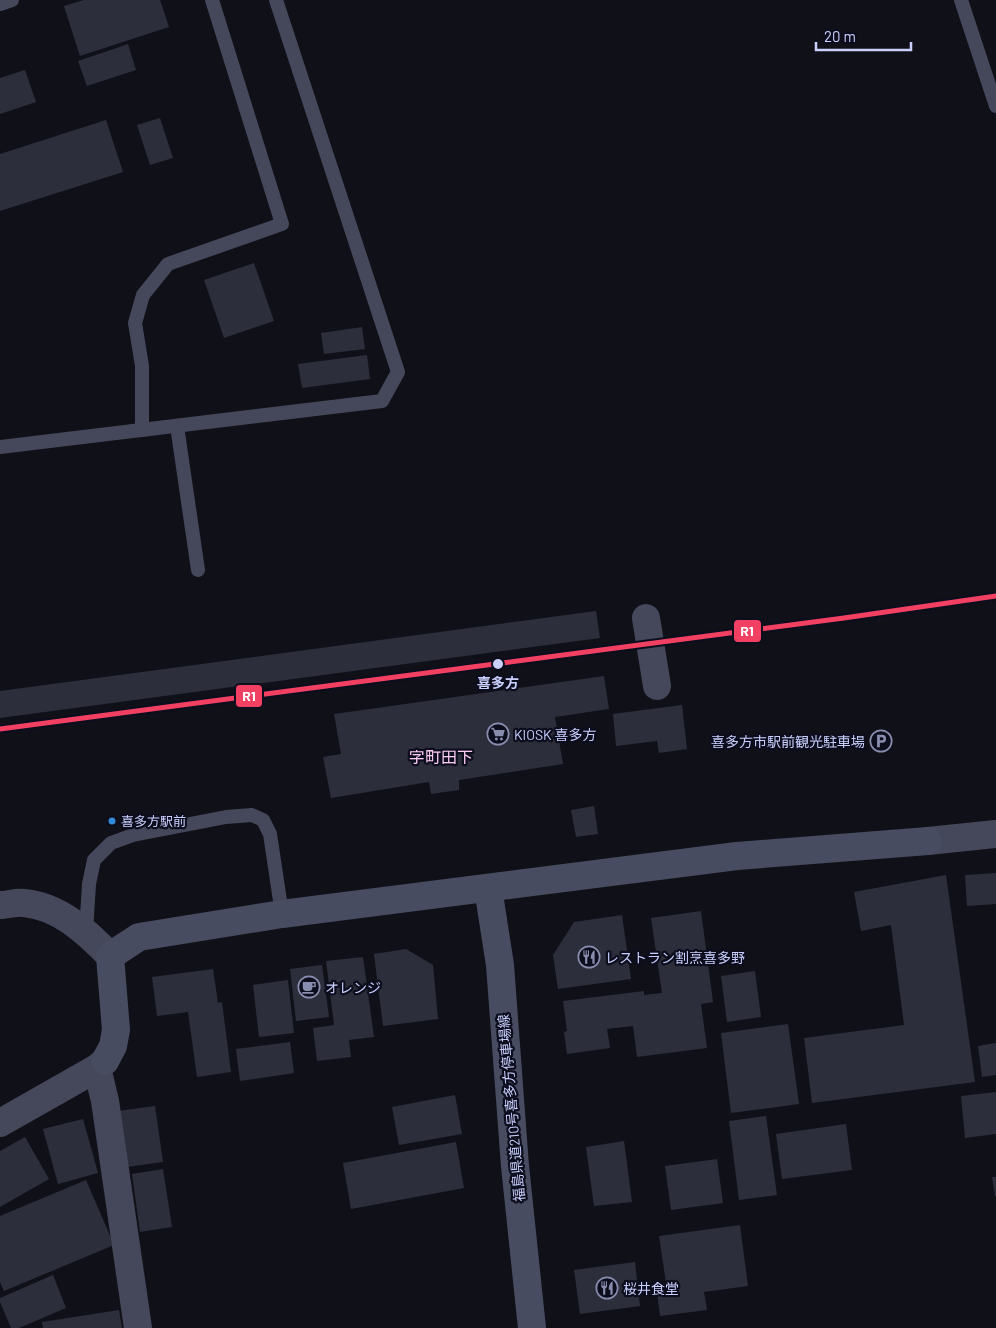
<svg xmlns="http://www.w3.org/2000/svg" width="996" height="1328" font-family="Barlow,'Noto Sans JP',sans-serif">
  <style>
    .building { fill: #2d2e3c }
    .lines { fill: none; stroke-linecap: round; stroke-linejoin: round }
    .lane { stroke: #45485a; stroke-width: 14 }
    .street { stroke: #45485a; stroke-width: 28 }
    .secondary { stroke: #474c60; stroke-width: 28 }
    .rail-1-casing { stroke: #0c0d1d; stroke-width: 9 }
    .rail-1 { stroke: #f24062; stroke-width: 5 }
    .stop-dot { fill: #cad0fd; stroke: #0c0d1d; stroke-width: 2 }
    .bus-dot { fill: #338bd7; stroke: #0c0d1d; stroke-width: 2 }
    .labels { text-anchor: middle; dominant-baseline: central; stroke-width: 4.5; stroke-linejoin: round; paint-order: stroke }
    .bus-label { font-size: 13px; fill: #cad0fd; stroke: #0c0d1d; text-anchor: start }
    .stop-label { font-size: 14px; font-weight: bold; fill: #cad0fd; stroke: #0c0d1d }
    .poi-label { font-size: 14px; fill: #cad0fd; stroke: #0c0d1d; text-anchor: start }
    .street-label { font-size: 14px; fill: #cad0fd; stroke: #0c0d1d }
    .quarter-label { font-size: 16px; fill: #fdccf6; stroke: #0c0d1d }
    .line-badge { stroke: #0c0d1d; stroke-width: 2 }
    .badge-label { font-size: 14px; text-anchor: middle; font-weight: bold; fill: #fff }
  </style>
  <rect width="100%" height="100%" fill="#101019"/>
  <!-- building -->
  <g class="building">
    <polygon points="84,0 160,0 169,27 80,56 64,6"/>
    <polygon points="128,44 136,70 87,86 78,61"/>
    <polygon points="25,70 36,102 0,114 0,78"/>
    <polygon points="160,118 173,158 150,165 137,125"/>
    <polygon points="106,120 123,172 0,211 0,154"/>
    <polygon points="254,263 274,321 224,338 204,280"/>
    <polygon points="362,327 365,349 324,354 321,333"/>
    <polygon points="367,355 370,379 302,388 298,364"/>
    <polygon points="596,611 600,638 0,718 0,691"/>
    <polygon points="604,676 609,709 555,717 563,764 459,780 459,790 431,794 429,782 331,798 323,757 341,754 334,714"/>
    <polygon points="682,705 687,749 659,753 657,741 616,746 613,714"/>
    <polygon points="594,806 598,834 576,837 571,810"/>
    <polygon points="996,873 996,904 967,906 965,875"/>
    <polygon points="946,875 975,1082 812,1103 804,1038 904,1025 891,925 861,931 854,892"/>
    <polygon points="701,911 713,1002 701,1004 707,1048 637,1057 633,1026 607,1029 610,1048 567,1054 564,1032 567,1031 563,1001 644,991 644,995 662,993 651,918"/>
    <polygon points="622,915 631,979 558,989 553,955 574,922"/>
    <polygon points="406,949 433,965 438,1019 383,1026 374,954"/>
    <polygon points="363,957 374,1037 349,1040 351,1057 317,1061 313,1028 334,1025 326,961"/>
    <polygon points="322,965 329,1017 296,1021 290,969"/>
    <polygon points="213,969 218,1003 222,1002 231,1072 197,1077 188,1012 157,1016 152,977"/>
    <polygon points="755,971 761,1017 727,1022 721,976"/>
    <polygon points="288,980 294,1033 259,1037 253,985"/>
    <polygon points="788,1024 799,1104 731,1113 721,1033"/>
    <polygon points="290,1042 294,1073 240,1081 236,1049"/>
    <polygon points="996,1043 996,1075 982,1077 978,1046"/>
    <polygon points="996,1092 996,1134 965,1138 961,1096"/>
    <polygon points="455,1095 462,1134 399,1145 392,1107"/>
    <polygon points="155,1106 163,1162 127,1167 118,1111"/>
    <polygon points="766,1116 777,1195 739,1200 729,1121"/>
    <polygon points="83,1119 98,1173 58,1184 43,1129"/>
    <polygon points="846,1124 852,1170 782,1179 776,1134"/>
    <polygon points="25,1137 49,1179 0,1207 0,1151"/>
    <polygon points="624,1141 632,1202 594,1206 586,1147"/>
    <polygon points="456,1142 464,1188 351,1209 343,1163"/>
    <polygon points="717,1159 723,1203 671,1210 665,1166"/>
    <polygon points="163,1169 172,1227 140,1232 132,1174"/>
    <polygon points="992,1177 996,1177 996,1196 995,1196"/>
    <polygon points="86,1180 114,1245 4,1291 0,1282 0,1216"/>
    <polygon points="740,1225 748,1286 704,1292 707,1310 660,1316 656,1285 666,1283 659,1236"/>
    <polygon points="635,1262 640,1306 580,1314 574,1270"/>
    <polygon points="53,1275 66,1308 19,1328 11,1328 0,1302 0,1298"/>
    <polygon points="119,1310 122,1328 43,1328 42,1322"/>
  </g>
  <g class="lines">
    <!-- lane -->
    <g class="lane">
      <polyline points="961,0 996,106"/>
      <polyline points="0,4 12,0"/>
      <polyline points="177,426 198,570"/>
      <polyline points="142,430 142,366 135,323 143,295 168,264 282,224 212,0"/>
      <polyline points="0,447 382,401 398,372 276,0"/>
      <polyline points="86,932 89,884 94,860 111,843 133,835 226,817 252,815 263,820 270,834 282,914"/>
    </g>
    <!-- street -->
    <g class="street">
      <polyline points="646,618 657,686"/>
      <polyline points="928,841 996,834"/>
      <path d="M0 905C7 905 16 902 24 903 59 906 87 932 110 956"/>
      <polyline points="97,1068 105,1101 138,1328"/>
      <polyline points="0,1123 97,1068 105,1061"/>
    </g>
    <!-- secondary -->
    <g class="secondary">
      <polyline points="488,888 500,965 515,1166 532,1328"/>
      <polyline points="105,1061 113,1046 116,1030 110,956 139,937 282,914 737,856 928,841"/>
    </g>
    <!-- rail-1 casing -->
    <g class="rail-1-casing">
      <polyline id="rail-1" points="0,729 844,618 996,596"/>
    </g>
    <!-- rail-1 -->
    <use href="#rail-1" class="rail-1"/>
  </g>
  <!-- icons -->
  <defs>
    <g id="supermarket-ring" transform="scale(1.125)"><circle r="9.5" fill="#0c0d1d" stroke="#898dad" stroke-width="1.5"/><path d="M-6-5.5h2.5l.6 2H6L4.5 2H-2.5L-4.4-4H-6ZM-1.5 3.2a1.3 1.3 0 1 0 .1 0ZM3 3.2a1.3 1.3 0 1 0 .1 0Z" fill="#898dad"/></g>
    <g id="parking-ring" transform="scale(1.125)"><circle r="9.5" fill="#0c0d1d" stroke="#898dad" stroke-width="1.5"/><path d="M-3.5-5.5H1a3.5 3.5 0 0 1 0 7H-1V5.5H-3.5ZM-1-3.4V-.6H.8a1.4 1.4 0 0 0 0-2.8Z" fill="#898dad"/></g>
    <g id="restaurant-ring" transform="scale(1.125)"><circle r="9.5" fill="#0c0d1d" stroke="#898dad" stroke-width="1.5"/><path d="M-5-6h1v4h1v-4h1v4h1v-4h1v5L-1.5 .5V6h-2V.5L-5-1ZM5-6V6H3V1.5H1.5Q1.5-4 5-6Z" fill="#898dad"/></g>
    <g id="cafe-ring" transform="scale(1.125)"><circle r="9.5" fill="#0c0d1d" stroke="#898dad" stroke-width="1.5"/><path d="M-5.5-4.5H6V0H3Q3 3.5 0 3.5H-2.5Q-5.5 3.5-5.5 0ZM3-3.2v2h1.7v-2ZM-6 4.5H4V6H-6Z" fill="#898dad"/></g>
  </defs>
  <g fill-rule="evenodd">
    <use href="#supermarket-ring" x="498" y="734"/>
    <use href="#parking-ring" x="881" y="741"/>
    <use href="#restaurant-ring" x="589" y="957"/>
    <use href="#cafe-ring" x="309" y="987"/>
    <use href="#restaurant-ring" x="607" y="1288"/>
  </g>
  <!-- markers -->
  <circle class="stop-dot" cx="498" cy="664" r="6"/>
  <circle class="bus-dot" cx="112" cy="821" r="4.5"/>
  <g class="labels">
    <!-- bus labels -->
    <g class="bus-label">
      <text x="121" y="821">喜多方駅前</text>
    </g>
    <!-- stop labels -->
    <g class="stop-label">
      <text x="498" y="682">喜多方</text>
    </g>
    <!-- poi labels -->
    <g class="poi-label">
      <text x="514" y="734">KIOSK 喜多方</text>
      <text x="865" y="741" text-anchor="end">喜多方市駅前観光駐車場</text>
      <text x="605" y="957">レストラン割烹喜多野</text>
      <text x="325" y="987">オレンジ</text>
      <text x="623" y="1288">桜井食堂</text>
    </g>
    <!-- street labels -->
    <g class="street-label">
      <text transform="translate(511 1108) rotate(-95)">福島県道210号喜多方停車場線</text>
    </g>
    <!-- quarter labels -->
    <g class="quarter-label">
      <text x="441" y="756">字町田下</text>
    </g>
  </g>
  <g class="line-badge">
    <rect x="733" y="619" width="29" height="24" rx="5" fill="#f24062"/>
    <rect x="235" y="684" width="28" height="24" rx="5" fill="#f24062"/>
  </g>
  <g class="badge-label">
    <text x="747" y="636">R1</text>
    <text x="249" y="701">R1</text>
  </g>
  <!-- scale -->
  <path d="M816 42v8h95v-8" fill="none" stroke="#cad0fd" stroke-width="2.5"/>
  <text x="824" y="42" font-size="15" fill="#cad0fd" stroke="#0c0d1d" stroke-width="4" paint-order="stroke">20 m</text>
</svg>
